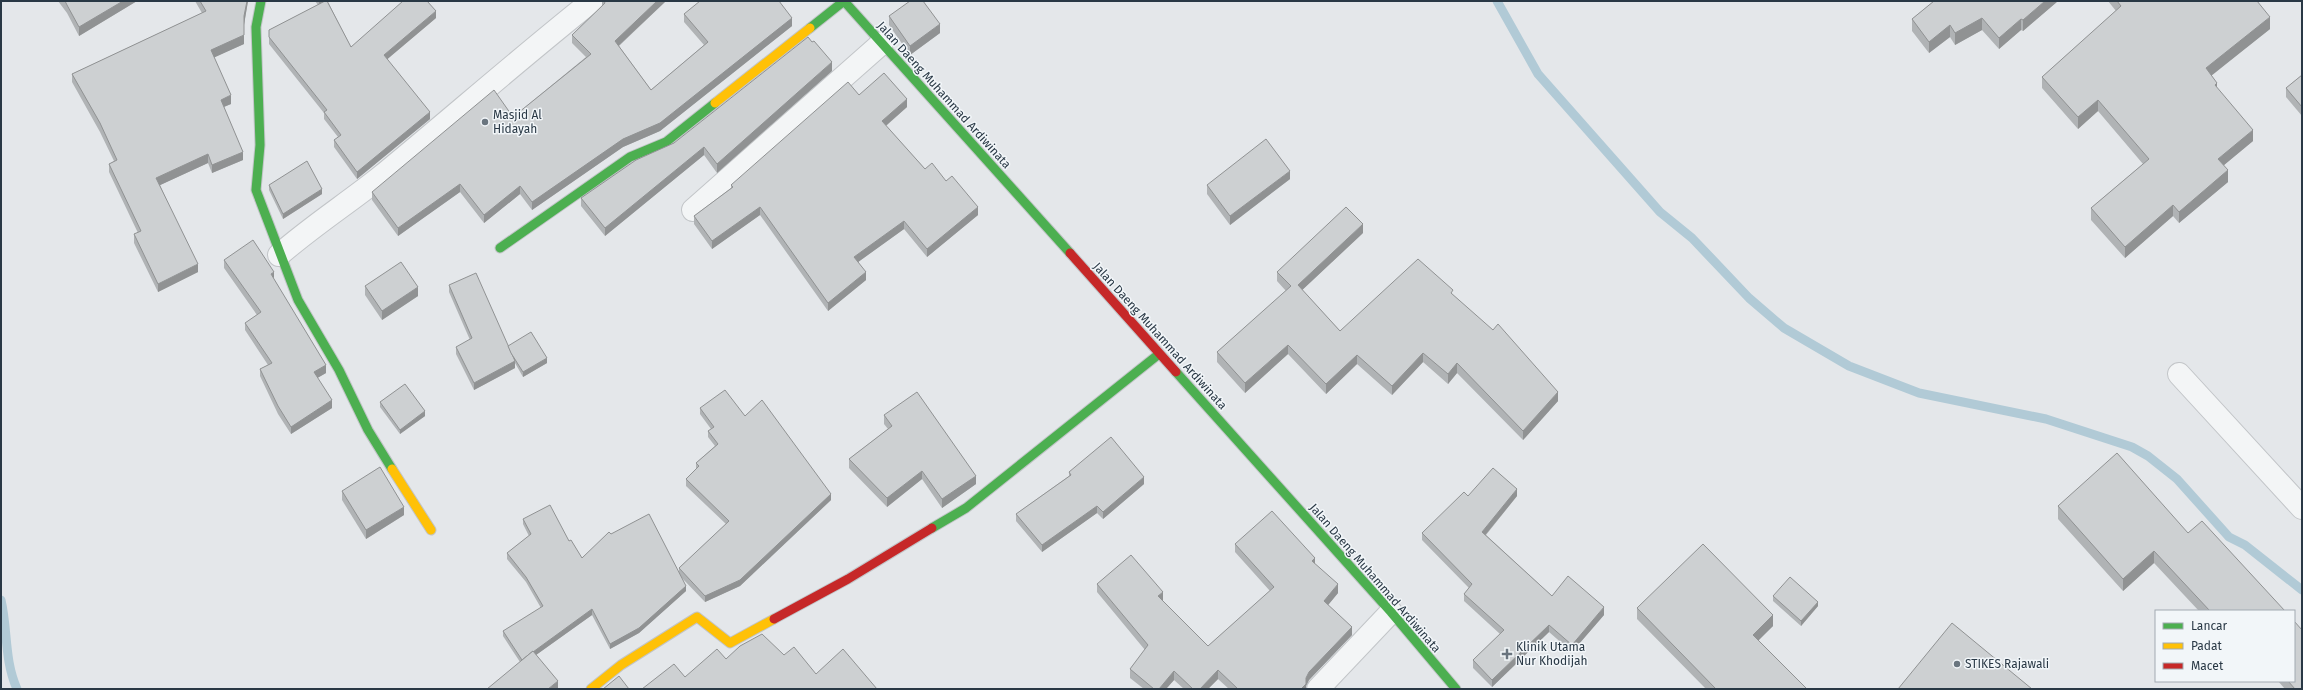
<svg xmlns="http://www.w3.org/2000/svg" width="2303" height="690" font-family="'Fira Sans',sans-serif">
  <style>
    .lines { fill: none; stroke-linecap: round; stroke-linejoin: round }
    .stream { stroke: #b1cad6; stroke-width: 9 }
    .street-casing { stroke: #c2c5c8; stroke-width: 24 }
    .fast-casing { stroke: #c2c5c8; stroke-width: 11 }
    .slow-casing { stroke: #c2c5c8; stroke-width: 11 }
    .jam-casing { stroke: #c2c5c8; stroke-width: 11 }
    .street { stroke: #f3f5f6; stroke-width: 22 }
    .fast { stroke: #4caf50; stroke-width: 9 }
    .slow { stroke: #ffc107; stroke-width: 9 }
    .jam { stroke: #c62828; stroke-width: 9 }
    .wall { fill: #b0b3b5 }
    .shaded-wall { fill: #909293 }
    .building { fill: #cdd0d2; stroke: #909293 }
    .poi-dot { fill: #6a757f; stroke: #f2f6f9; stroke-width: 1.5 }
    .labels { text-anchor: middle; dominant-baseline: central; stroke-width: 3; stroke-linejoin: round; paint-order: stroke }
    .street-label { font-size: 12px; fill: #293845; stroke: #f2f6f9 }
    .poi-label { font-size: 12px; fill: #293845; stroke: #f2f6f9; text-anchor: start }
  </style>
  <rect width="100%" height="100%" fill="#e4e7ea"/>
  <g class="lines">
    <!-- stream -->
    <g class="stream">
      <polyline points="1497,1 1538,74 1660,212 1692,238 1749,298 1784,328 1849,366 1919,393 2046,419 2132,447 2148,456 2177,479 2229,537 2245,545 2302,590"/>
      <path d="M1 600C8 630 4 660 17 689"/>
    </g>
    <!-- street casing -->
    <g class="street-casing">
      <g id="street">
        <polyline points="693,210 882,43"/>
        <path d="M279 255C311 227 345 205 378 179 450 120 519 59 592 1"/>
        <polyline points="2179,374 2302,508"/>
        <polyline points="1318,689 1391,612"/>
      </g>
    </g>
    <!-- fast casing -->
    <g class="fast-casing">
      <g id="fast">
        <polyline points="261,1 256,27 260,145 256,190 298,300 339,370 368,430 392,469"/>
        <polyline points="810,28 844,1 1070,253"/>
        <polyline points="500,248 630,157 666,142 715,103"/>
        <polyline points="1176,372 1391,612 1456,689"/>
        <polyline points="932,528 966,508 1159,354"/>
      </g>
    </g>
    <!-- slow casing -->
    <g class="slow-casing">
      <g id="slow">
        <polyline points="715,103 810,28"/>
        <polyline points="392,469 431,530"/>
        <polyline points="591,689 621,665 697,617 730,643 774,619"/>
      </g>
    </g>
    <!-- jam casing -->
    <g class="jam-casing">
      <g id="jam">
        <polyline points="1070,253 1176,372"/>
        <polyline points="774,619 848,579 932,528"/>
      </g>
    </g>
    <!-- street -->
    <use href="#street" class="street"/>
    <!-- fast -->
    <use href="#fast" class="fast"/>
    <!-- slow -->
    <use href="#slow" class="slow"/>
    <!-- jam -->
    <use href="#jam" class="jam"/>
  </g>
  <!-- wall -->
  <g class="wall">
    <polygon points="58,1 137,1 79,36 67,13"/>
    <polygon points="195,1 248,1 244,24 244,44 214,57 231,104 224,107 243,160 212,173 208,163 160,185 198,272 158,292 134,243 134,234 138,233 109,172 109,164 114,161 100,132 72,82 72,74 202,13"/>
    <polygon points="315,1 329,1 328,2 351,47 436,18 387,59 430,119 357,179 334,147 334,140 338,137 324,119 324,113 269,44 269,30 318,5"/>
    <polygon points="602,1 666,1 619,46 651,90 704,45 684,22 684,14 792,26 660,131 623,147 532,210 520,194 484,223 460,192 398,236 372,200 372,192 513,117 586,57 572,43 572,35 602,6"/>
    <polygon points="1934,1 2058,1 2023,31 2021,30 1999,49 1982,30 1955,45 1950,37 1929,53 1912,31 1912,19"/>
    <polygon points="2108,1 2257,1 2270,29 2211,75 2217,89 2253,141 2224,165 2228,182 2179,223 2173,216 2125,258 2091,220 2091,208 2143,164 2098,111 2078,129 2042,88 2042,77 2116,11"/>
    <polygon points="889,16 940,33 910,55 889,25"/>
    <polygon points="832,71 717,173 704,155 605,236 581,206 581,198 674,143"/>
    <polygon points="2302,75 2302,116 2286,97 2286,88"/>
    <polygon points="859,95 907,107 886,126 925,169 946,181 978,215 927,257 904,229 858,262 866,280 828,311 760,215 712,249 694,224 694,216 731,188 731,185"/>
    <polygon points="1290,179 1230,225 1207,194 1207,185"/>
    <polygon points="269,185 322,194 283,219 269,190"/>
    <polygon points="1363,233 1302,290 1340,331 1453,295 1558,401 1523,440 1457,373 1448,384 1423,362 1392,395 1357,364 1326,394 1288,354 1245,393 1217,362 1217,352 1286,291 1277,281 1277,272"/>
    <polygon points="224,260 274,279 326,373 317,378 332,408 291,434 278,414 260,376 260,369 268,365 245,330 245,323 257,315 224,268"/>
    <polygon points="449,285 508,346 547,363 523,377 515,363 515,368 474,390 456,354 456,347 470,340 449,292"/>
    <polygon points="365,286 418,296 382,320 365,295"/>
    <polygon points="380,402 425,416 400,434 380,407"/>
    <polygon points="700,408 745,416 831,500 740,586 705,602 681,577 686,591 639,633 610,649 592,615 536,655 558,689 520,662 503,636 503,631 541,608 526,582 507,559 507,553 529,536 523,524 523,519 569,541 582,558 611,534 679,572 679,568 726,524 686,486 686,479 696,469 696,463 715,446 708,437 708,431 711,429 700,414"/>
    <polygon points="884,415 976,484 942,508 922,479 887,507 849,468 849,459 888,429 884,424"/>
    <polygon points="1069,472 1144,484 1103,519 1097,513 1042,552 1016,521 1016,514 1069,476"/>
    <polygon points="342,491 404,515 366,539 342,500"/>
    <polygon points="1468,496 1517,496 1486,535 1552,596 1604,615 1572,652 1549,632 1492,687 1473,668 1473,660 1500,634 1464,601 1464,594 1469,588 1422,540 1422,533"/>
    <polygon points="2058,506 2188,533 2285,611 2199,611 2154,563 2123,591 2058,519"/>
    <polygon points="1235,544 1315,564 1338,593 1328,605 1352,635 1309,680 1306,686 1306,689 1229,689 1218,679 1208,689 1184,689 1174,680 1166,689 1144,689 1130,678 1130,669 1145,650 1097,592 1097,584 1163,601 1208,646 1270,591 1235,552"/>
    <polygon points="1773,596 1818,606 1801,626 1773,601"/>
    <polygon points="1637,608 1773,626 1758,640 1807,689 1706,689 1637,619"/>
    <polygon points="2278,681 2294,681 2302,689 2285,689"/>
  </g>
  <!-- shaded-wall -->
  <g class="shaded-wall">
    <polygon points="123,1 137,1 79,36 79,27"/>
    <polygon points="247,1 248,1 244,25 244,16"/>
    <polygon points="319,1 329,1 319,7"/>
    <polygon points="657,1 666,1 615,49 615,41"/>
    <polygon points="2045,1 2058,1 2023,31 2023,20"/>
    <polygon points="436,11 436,18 384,62 384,55"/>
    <polygon points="2270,17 2270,29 2206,80 2206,68"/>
    <polygon points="792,18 792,26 660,131 623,147 532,210 532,202"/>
    <polygon points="1982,18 1982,30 1955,45 1955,33"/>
    <polygon points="2021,19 2021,30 1999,49 1999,38"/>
    <polygon points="940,24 940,33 910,55 910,46"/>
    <polygon points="1950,25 1950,37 1929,53 1929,42"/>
    <polygon points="244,35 244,44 211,59 211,50"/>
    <polygon points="832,62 832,71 717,173 717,164"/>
    <polygon points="2217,83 2217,94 2215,85"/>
    <polygon points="231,95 231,104 221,108 221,100"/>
    <polygon points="907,99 907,107 882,129 882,121"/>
    <polygon points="2098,100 2098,111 2078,129 2078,117"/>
    <polygon points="430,112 430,119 357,179 357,172"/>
    <polygon points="2253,130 2253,141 2218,170 2218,159"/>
    <polygon points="704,147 704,155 605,236 605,228"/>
    <polygon points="243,152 243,160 212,173 212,165"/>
    <polygon points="208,154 208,163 156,187 156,178"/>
    <polygon points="2228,170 2228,182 2179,223 2179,212"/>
    <polygon points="1290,171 1290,179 1230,225 1230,216"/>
    <polygon points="460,184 460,192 398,236 398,228"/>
    <polygon points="520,186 520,194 484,223 484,215"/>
    <polygon points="322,189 322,194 283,219 283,214"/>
    <polygon points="2173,205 2173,216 2125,258 2125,247"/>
    <polygon points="760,207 760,215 712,249 712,241"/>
    <polygon points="978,207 978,215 927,257 927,249"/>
    <polygon points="904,221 904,229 854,265 854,257"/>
    <polygon points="1363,224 1363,233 1298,294 1298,285"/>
    <polygon points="198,264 198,272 158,292 158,284"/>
    <polygon points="274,272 274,279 271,274"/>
    <polygon points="866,272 866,280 828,311 828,303"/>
    <polygon points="418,287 418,296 382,320 382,311"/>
    <polygon points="1288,345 1288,354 1245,393 1245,383"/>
    <polygon points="1423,353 1423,362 1392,395 1392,386"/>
    <polygon points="1357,355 1357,364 1326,394 1326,384"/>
    <polygon points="547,358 547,363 523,377 523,372"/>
    <polygon points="515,361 515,368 474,390 474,383"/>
    <polygon points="1457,363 1457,373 1448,384 1448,374"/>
    <polygon points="326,365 326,373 314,380 314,372"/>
    <polygon points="1558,392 1558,401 1523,440 1523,431"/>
    <polygon points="332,400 332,408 291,434 291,427"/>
    <polygon points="425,411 425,416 400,434 400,430"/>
    <polygon points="922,471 922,479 887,507 887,498"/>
    <polygon points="976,476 976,484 942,508 942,499"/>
    <polygon points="1144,477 1144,484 1103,519 1103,512"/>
    <polygon points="1517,489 1517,496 1482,539 1482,532"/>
    <polygon points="831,494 831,500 740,586 705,602 705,596"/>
    <polygon points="1097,506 1097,513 1042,552 1042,545"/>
    <polygon points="404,507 404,515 366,539 366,530"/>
    <polygon points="2154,551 2154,563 2123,591 2123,579"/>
    <polygon points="1315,558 1315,567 1312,561"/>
    <polygon points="1338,584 1338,593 1324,610 1324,601"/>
    <polygon points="686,586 686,591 639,633 610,649 610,644"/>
    <polygon points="1163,592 1163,601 1158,605 1158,596"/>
    <polygon points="1818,602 1818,606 1801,626 1801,621"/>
    <polygon points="1604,607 1604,615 1572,652 1572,645"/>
    <polygon points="592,609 592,615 522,665 522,660"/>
    <polygon points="1773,615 1773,626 1753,646 1753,635"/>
    <polygon points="1549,625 1549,632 1492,687 1492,680"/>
    <polygon points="1352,627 1352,635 1309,680 1306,686 1306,689 1301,689 1309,672"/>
    <polygon points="1218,670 1218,679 1208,689 1200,689"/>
    <polygon points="1174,671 1174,680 1166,689 1159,689"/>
    <polygon points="558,681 558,689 548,689"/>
  </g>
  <!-- building -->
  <g class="building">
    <polygon points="65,1 123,1 79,27 67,5"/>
    <polygon points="200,1 247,1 244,16 244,35 211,50 231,95 221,100 243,152 212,165 208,154 156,178 198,264 158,284 134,234 141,231 109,164 117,160 100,123 72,74 206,11"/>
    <polygon points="325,1 327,1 351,47 403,1 427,1 436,11 384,55 430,112 357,172 334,140 341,135 324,112 327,110 269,37 269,30"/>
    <polygon points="604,1 657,1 615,41 651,90 708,42 684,14 700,1 779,1 792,18 660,123 623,139 532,202 520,186 484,215 460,184 398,228 372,192 494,90 513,117 591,54 572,35 605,3"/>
    <polygon points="910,1 923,1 940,24 910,46 889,16"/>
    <polygon points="1934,1 2045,1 2023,20 2021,19 1999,38 1982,18 1955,33 1950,25 1929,42 1912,19"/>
    <polygon points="2117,1 2257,1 2270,17 2206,68 2217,83 2215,85 2253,130 2218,159 2228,170 2179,212 2173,205 2125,247 2091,208 2149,159 2098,100 2078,117 2042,77 2121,6"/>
    <polygon points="808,37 812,42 814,41 832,62 717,164 704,147 605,228 581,198 636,160 674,143"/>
    <polygon points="884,73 907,99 882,121 925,169 932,163 946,181 952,176 978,207 927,249 904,221 854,257 866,272 828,303 760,207 712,241 694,216 733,187 731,185 848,82 859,95"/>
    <polygon points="2302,75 2302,107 2286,88"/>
    <polygon points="1266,139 1290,171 1230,216 1207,185"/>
    <polygon points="307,161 322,189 283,214 269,185"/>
    <polygon points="1346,207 1363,224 1298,285 1340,331 1418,259 1453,290 1451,293 1493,330 1498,324 1558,392 1523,431 1457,363 1448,374 1423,353 1392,386 1357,355 1326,384 1288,345 1245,383 1217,352 1291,286 1277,272"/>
    <polygon points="253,240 274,272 271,274 326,365 314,372 332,400 291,427 278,406 260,369 272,363 245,323 261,312 224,260"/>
    <polygon points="401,262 418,287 382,311 365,286"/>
    <polygon points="476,273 515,361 474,383 456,347 472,338 449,285"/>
    <polygon points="531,332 547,358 523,372 511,353 508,346"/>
    <polygon points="405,384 425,411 400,430 380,402"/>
    <polygon points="725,390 745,416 762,400 831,494 740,580 705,596 679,568 729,521 686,479 699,466 696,463 718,444 708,431 714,427 700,408"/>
    <polygon points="917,392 976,476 942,499 922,471 887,498 849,459 892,426 884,415"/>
    <polygon points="1111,437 1144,477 1103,512 1097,506 1042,545 1016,514 1071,475 1069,472"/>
    <polygon points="2117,453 2188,533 2202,521 2285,611 2210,611 2154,551 2123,579 2058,506"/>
    <polygon points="380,467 404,507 366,530 342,491"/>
    <polygon points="1493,468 1517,489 1482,532 1552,596 1568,576 1604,607 1572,645 1549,625 1492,680 1473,660 1504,630 1464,594 1472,584 1422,533 1464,492 1468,496"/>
    <polygon points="550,505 569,541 571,540 582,558 609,532 611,534 649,514 686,586 639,628 610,644 592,609 533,652 533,651 522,660 503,631 543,606 526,577 507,553 531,534 523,519"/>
    <polygon points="1272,511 1315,558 1312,561 1338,584 1324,601 1352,627 1309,672 1306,678 1306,684 1301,689 1238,689 1218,670 1200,689 1193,689 1174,671 1159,689 1154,689 1130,669 1148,645 1097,584 1131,555 1163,592 1158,596 1208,646 1274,587 1235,544"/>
    <polygon points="1703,544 1773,615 1753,635 1807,689 1716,689 1637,608"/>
    <polygon points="1790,577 1818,602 1801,621 1773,596"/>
    <polygon points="2294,621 2302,630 2302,689 2295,689 2288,681 2294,681"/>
    <polygon points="1952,623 2032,689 1898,689"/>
    <polygon points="762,634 784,655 794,647 816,674 843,649 877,689 642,689 674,664 685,677 717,649 726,659 740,646"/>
    <polygon points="533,651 558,681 548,689 487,689"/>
    <polygon points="619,676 629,689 603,689"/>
  </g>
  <!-- markers -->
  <g class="poi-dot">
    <circle cx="485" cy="122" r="4"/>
    <path d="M1505 648h4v4h4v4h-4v4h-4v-4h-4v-4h4z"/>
    <circle cx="1957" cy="664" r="4"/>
  </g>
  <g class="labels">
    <!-- street labels -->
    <g class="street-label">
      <text transform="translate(944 95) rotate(48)">Jalan Daeng Muhammad Ardiwinata</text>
      <text transform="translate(1160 336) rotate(48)">Jalan Daeng Muhammad Ardiwinata</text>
      <text transform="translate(1375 578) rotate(49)">Jalan Daeng Muhammad Ardiwinata</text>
    </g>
    <!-- poi labels -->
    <g class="poi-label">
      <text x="493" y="115">Masjid Al<tspan x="493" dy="14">Hidayah</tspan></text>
      <text x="1516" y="647">Klinik Utama<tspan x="1516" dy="14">Nur Khodijah</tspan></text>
      <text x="1965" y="664">STIKES Rajawali</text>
    </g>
  </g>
  <!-- border -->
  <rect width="2303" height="690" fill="none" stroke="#293845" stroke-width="4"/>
  <!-- legend -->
  <rect x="2155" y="610" width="140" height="72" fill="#f2f6f9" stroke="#a2aab1"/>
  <rect x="2163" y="623" width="20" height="6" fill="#4caf50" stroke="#a2aab1"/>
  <text x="2191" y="630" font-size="12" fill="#293845">Lancar</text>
  <rect x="2163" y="643" width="20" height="6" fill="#ffc107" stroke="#a2aab1"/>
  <text x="2191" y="650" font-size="12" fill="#293845">Padat</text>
  <rect x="2163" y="663" width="20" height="6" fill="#c62828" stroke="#a2aab1"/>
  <text x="2191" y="670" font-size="12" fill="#293845">Macet</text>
</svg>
